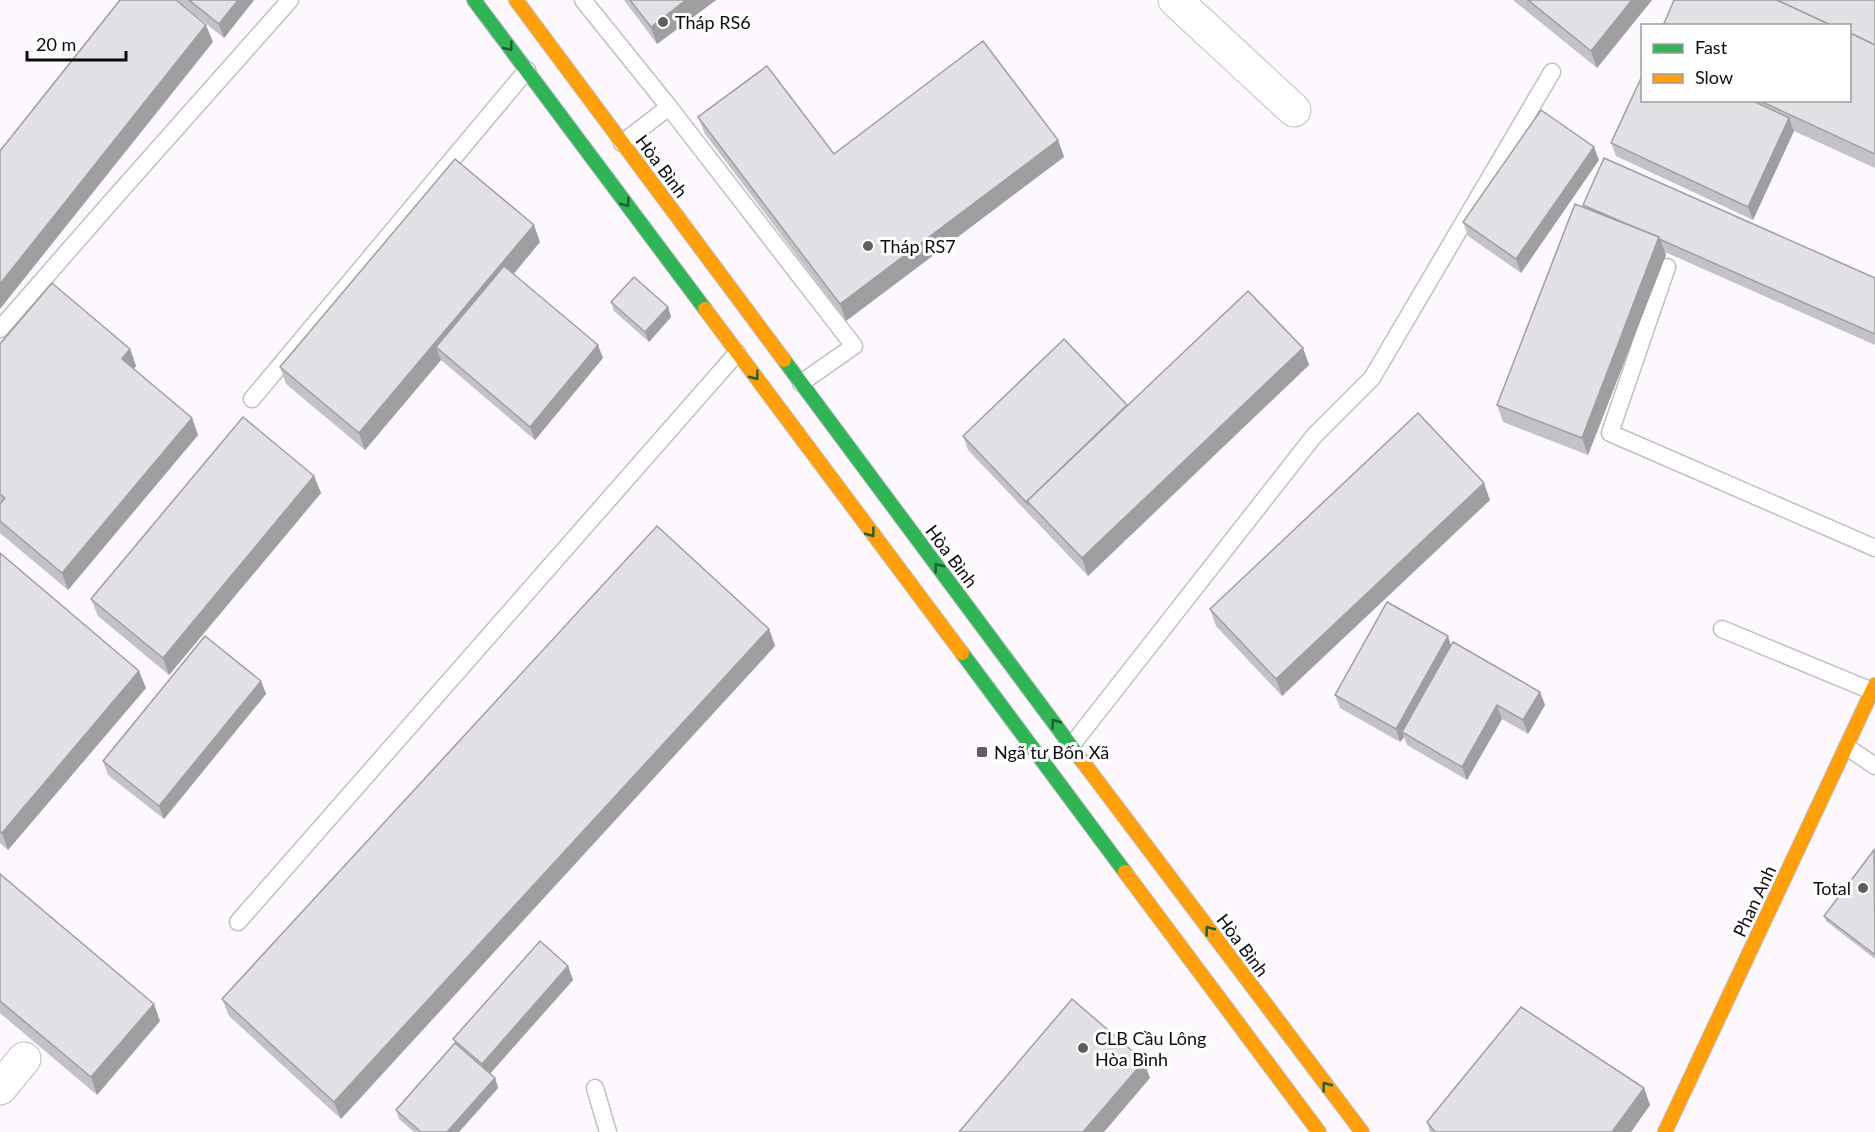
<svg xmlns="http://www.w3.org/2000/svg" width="1875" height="1132" font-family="Lato,sans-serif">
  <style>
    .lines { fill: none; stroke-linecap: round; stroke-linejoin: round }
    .lane-casing { stroke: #c2bfc3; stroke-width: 19 }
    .street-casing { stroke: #c2bfc3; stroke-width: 35 }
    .fast-casing { stroke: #c2bfc3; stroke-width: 16 }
    .slow-casing { stroke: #c2bfc3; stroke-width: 16 }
    .lane { stroke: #fffeff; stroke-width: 16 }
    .street { stroke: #fffeff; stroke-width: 33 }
    .fast { stroke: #30b455; stroke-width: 14 }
    .slow { stroke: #ff9f0a; stroke-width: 14 }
    .wall { fill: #c3c2c6 }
    .shaded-wall { fill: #9f9ea1 }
    .building { fill: #e3e1e6; stroke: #9f9ea1; stroke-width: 1.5 }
    .oneway { stroke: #1e5f31 }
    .poi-dot { fill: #615d61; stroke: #fff; stroke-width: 2 }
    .labels { text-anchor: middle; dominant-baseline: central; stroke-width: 6; stroke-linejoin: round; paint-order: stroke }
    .poi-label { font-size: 18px; fill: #0d0a0d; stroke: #fff; text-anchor: start }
    .street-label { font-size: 18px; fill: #0d0a0d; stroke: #fff }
  </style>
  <rect width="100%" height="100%" fill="#fcf8fd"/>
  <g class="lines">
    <!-- lane casing -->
    <g class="lane-casing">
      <g id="lane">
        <polyline points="583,0 669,107 622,143"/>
        <polyline points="669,107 854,346 801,383"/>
        <polyline points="1667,267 1610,433 1875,548"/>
        <polyline points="0,329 110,203 290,0"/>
        <polyline points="252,399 527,70"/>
        <polyline points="1722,629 1872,691"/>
        <polyline points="1071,746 1314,436 1372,378 1552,72"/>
        <polyline points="1847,747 1875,766"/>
        <polyline points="238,922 737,353"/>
        <polyline points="595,1088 608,1132"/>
      </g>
    </g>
    <!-- street casing -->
    <g class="street-casing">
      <g id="street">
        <polyline points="1175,0 1294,110"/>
        <polyline points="0,1088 24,1059"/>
      </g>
    </g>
    <!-- fast casing -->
    <g class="fast-casing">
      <g id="fast">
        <polyline points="474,0 705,309"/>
        <polyline points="784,360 1083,762"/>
        <polyline points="962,653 1125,872"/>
      </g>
    </g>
    <!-- slow casing -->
    <g class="slow-casing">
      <g id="slow">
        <polyline points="516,0 784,360"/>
        <polyline points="705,309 962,653"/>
        <polyline points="1083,762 1362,1132"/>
        <polyline points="1125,872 1319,1132"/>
        <polyline points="1665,1132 1875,685"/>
      </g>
    </g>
    <!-- lane -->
    <use href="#lane" class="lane"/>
    <!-- street -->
    <use href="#street" class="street"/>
    <!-- fast -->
    <use href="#fast" class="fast"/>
    <!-- slow -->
    <use href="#slow" class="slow"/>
  </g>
  <!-- wall -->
  <g class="wall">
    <polygon points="177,0 254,0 224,38"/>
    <polygon points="624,0 716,0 657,44"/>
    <polygon points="1513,0 1652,0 1597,68"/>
    <polygon points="1875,0 1875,168 1794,131 1753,220 1616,156 1611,143 1642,100 1850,100"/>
    <polygon points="698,117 834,154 1058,140 1064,157 846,321 705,134"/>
    <polygon points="1599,160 1521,273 1468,236 1463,222"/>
    <polygon points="1583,205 1875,278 1875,345 1665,252 1666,255 1588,455 1503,422 1497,405 1584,208"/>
    <polygon points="540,242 514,274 603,358 535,440 441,360 365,450 286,384 280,367"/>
    <polygon points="611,302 668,307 671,317 649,342 614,311"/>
    <polygon points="0,344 130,349 136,366 134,369 192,418 198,435 68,590 0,533"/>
    <polygon points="1303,348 1309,365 1088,576 968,450 963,436 1127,405"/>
    <polygon points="314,476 321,493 169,675 98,616 91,599"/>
    <polygon points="1490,500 1282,696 1216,626 1210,609"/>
    <polygon points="0,553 146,688 8,850 0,843"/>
    <polygon points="769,629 775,646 341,1119 229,1016 222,999"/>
    <polygon points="1451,646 1540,692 1545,705 1528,734 1502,719 1467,780 1407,745 1404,737 1400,742 1340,708 1335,695"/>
    <polygon points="261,681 266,694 164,819 108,775 103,761"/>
    <polygon points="1875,850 1875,959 1826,921 1824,916"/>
    <polygon points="0,874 160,1021 97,1095 0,1013"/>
    <polygon points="568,966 573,980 490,1074 495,1078 498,1088 459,1132 414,1132 399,1119 396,1110 455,1043 453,1039"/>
    <polygon points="1644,1088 1650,1105 1631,1132 1430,1132 1427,1122"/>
  </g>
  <!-- shaded-wall -->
  <g class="shaded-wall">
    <polygon points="238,0 254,0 224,38 219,24"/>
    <polygon points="686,0 716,0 657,44 651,27"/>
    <polygon points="1632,0 1652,0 1597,68 1591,51"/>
    <polygon points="206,25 213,42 0,309 0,284"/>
    <polygon points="1789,118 1794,131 1753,220 1748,207"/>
    <polygon points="1058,140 1064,157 846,321 840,304"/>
    <polygon points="1594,147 1599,160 1521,273 1516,259"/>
    <polygon points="534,225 540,242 445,355 436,347 441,360 365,450 359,433"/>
    <polygon points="1659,237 1666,255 1588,455 1582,438"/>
    <polygon points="668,307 671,317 649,342 645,332"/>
    <polygon points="598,345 603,358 535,440 530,427"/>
    <polygon points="1303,348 1309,365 1088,576 1082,558"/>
    <polygon points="130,349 136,366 128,376 122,359"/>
    <polygon points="192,418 198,435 68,590 62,573"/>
    <polygon points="314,476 321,493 169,675 163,658"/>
    <polygon points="1484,483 1490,500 1282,696 1276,679"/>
    <polygon points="769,629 775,646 341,1119 334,1102"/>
    <polygon points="1448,636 1452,649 1402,732 1404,737 1400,742 1396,729"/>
    <polygon points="139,671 146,688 8,850 2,833"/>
    <polygon points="261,681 266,694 164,819 159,806"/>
    <polygon points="1540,692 1545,705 1528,734 1523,720"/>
    <polygon points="1497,705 1502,719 1467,780 1462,767"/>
    <polygon points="568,966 573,980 486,1078 482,1064"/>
    <polygon points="154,1004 160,1021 97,1095 91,1077"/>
    <polygon points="1144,1061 1150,1078 1104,1132 1083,1132"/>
    <polygon points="495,1078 498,1088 459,1132 447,1132"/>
    <polygon points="1644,1088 1650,1105 1631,1132 1612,1132"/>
  </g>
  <!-- building -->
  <g class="building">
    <polygon points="120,0 176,0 206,25 0,284 0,151"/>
    <polygon points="189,0 238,0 219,24"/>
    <polygon points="630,0 686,0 651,27"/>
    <polygon points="1528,0 1632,0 1591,51"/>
    <polygon points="1674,0 1777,0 1833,26 1663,26"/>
    <polygon points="1777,0 1875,0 1875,45 1850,33 1850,26 1833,26"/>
    <polygon points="1850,33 1875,45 1875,154 1758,100 1850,100"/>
    <polygon points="983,41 1058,140 840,304 698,117 767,66 834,154"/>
    <polygon points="1642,76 1642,100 1751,100 1789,118 1748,207 1611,143"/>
    <polygon points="1541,110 1594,147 1516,259 1463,222"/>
    <polygon points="1604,158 1875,278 1875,334 1659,239 1659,237 1634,227 1583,205"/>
    <polygon points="455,159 534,225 359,433 280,367"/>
    <polygon points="1575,204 1659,237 1582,438 1497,405"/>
    <polygon points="504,266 598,345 530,427 436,347"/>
    <polygon points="634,277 668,307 645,332 611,302"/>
    <polygon points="52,283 130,349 122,359 192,418 62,573 0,521 0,504 5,498 0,494 0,344"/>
    <polygon points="1248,291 1303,348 1082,558 1027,501"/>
    <polygon points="1064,339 1127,405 1027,501 1029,505 963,436"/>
    <polygon points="1418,413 1484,483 1276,679 1210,609"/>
    <polygon points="243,417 314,476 163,658 91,599"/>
    <polygon points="657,526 769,629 334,1102 222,999"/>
    <polygon points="0,553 139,671 2,833 0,831"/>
    <polygon points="1387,602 1448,636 1396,729 1335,695"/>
    <polygon points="205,636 261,681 159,806 103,761"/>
    <polygon points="1453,642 1540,692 1523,720 1497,705 1462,767 1402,732"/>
    <polygon points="1874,850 1875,953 1874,954 1824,916"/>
    <polygon points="0,874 154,1004 91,1077 0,1001"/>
    <polygon points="540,941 568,966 482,1064 453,1039"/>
    <polygon points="1072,999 1144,1061 1083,1132 959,1132"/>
    <polygon points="1521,1007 1644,1088 1612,1132 1435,1132 1427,1122"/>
    <polygon points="455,1043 495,1078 447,1132 421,1132 396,1110"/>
  </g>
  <!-- one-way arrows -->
  <defs><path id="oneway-chevron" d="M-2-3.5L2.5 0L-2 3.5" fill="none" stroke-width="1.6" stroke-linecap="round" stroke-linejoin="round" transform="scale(1.5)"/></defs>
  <g class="oneway">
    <use href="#oneway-chevron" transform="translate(509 47) rotate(53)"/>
    <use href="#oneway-chevron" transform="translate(626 203) rotate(53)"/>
    <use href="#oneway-chevron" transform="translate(755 376) rotate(53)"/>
    <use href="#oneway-chevron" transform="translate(871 533) rotate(53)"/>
    <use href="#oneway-chevron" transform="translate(938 567) rotate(-127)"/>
    <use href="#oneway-chevron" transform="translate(1055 723) rotate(-127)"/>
    <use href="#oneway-chevron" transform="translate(1209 930) rotate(-127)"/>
    <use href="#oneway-chevron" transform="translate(1326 1086) rotate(-127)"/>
  </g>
  <!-- markers -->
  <g class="poi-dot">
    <circle cx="663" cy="22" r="6"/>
    <circle cx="868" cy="246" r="6"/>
    <rect x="976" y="746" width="12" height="12" rx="3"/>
    <circle cx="1863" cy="888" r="6"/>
    <circle cx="1083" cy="1048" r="6"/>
  </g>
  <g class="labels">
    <!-- poi labels -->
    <g class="poi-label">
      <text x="675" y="22">Tháp RS6</text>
      <text x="880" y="246">Tháp RS7</text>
      <text x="994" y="752">Ngã tư Bốn Xã</text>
      <text x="1851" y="888" text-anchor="end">Total</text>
      <text x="1095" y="1038">CLB Cầu Lông<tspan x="1095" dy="21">Hòa Bình</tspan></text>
    </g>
    <!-- street labels -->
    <g class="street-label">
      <text transform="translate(662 166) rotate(53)">Hòa Bình</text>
      <text transform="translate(952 556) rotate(53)">Hòa Bình</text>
      <text transform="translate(1754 901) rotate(-65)">Phan Anh</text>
      <text transform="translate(1243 945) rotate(53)">Hòa Bình</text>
    </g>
  </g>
  <!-- legend -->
  <rect x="1641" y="24" width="210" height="78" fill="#ffffff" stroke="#9e9d9e" stroke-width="1.5"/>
  <rect x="1653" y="44" width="30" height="9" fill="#30b455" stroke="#9e9d9e" stroke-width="1.5"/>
  <text x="1695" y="54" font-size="18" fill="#0d0a0d">Fast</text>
  <rect x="1653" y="74" width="30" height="9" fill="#ff9f0a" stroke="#9e9d9e" stroke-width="1.5"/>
  <text x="1695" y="84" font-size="18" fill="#0d0a0d">Slow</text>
  <!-- scale -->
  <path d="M27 51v9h99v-9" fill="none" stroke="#0d0a0d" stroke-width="3"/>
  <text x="36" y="51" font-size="18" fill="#0d0a0d" stroke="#ffffff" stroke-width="4.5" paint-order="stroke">20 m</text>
</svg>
